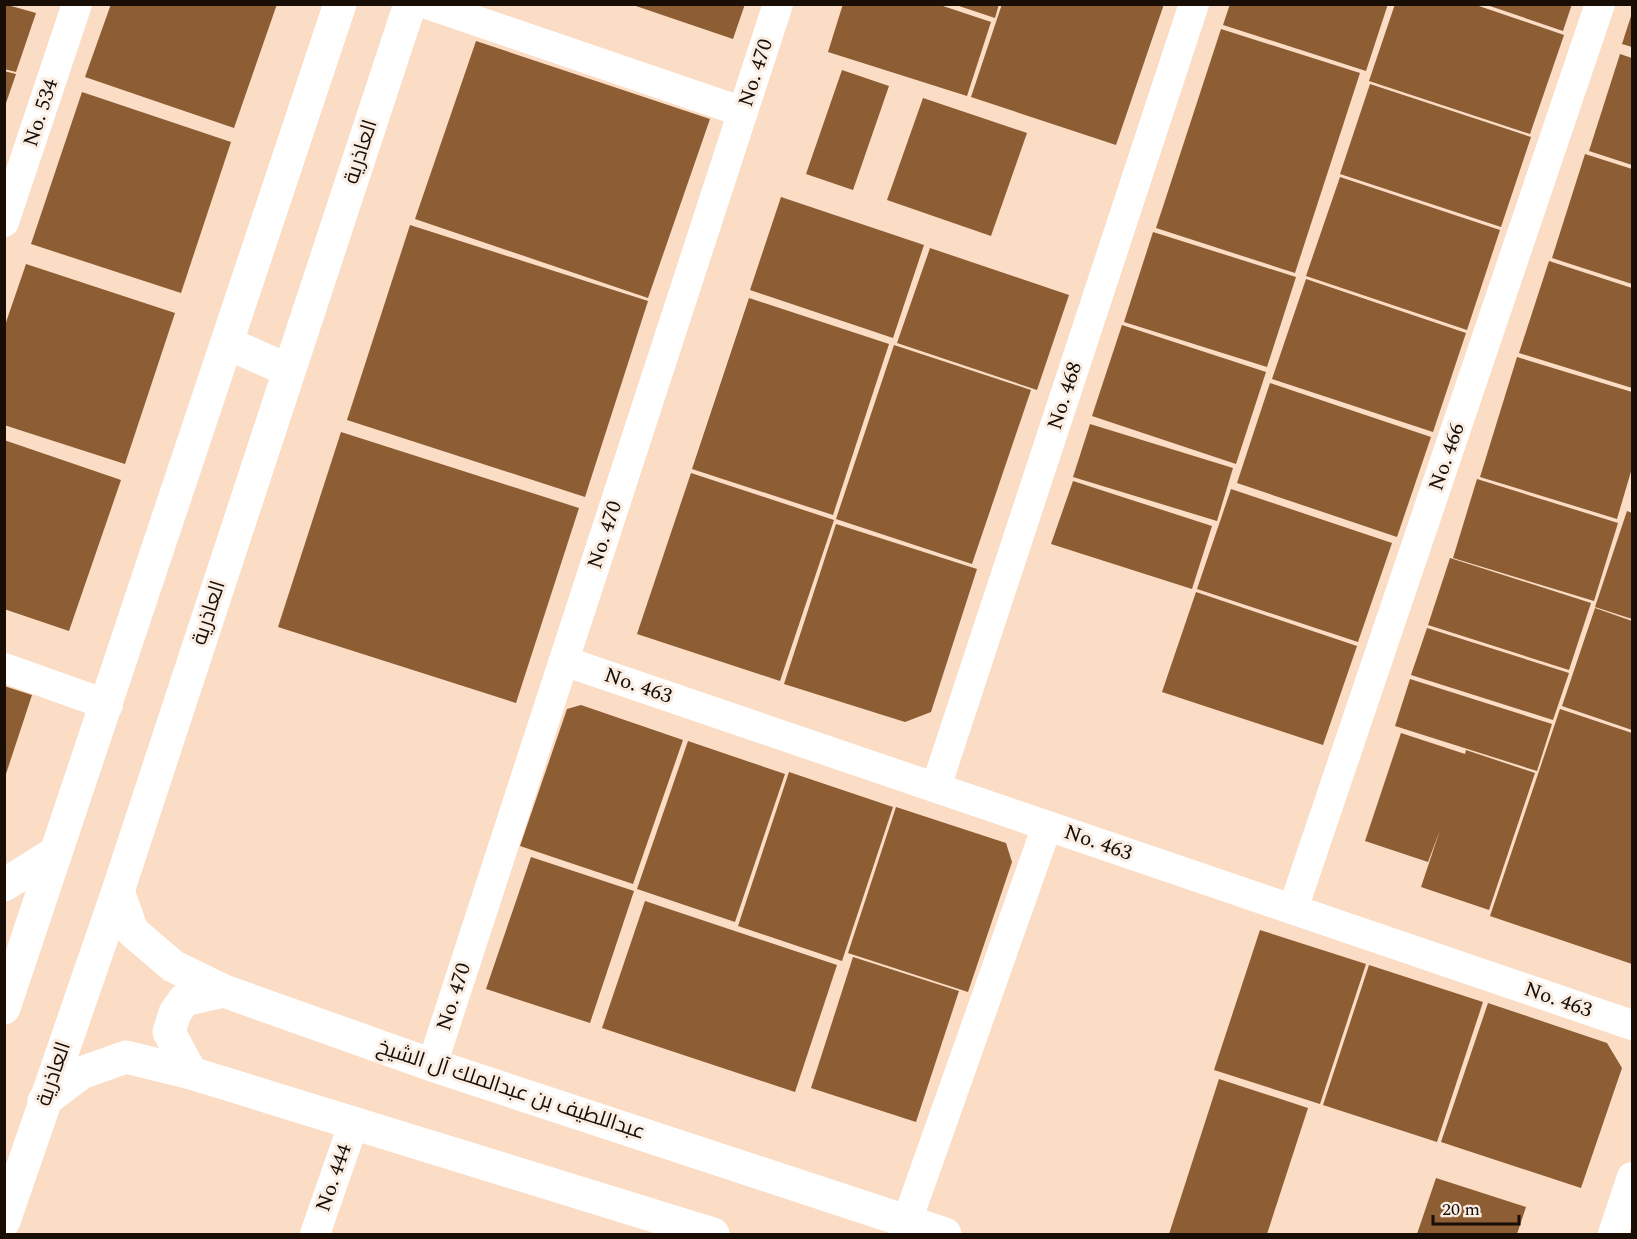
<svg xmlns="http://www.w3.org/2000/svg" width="1637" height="1239" font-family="Spectral,Cairo,serif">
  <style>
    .building { fill: #8d5d33 }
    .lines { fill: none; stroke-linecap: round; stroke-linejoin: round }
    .minor { stroke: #fff; stroke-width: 30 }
    .tertiary { stroke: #fff; stroke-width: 33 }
    .labels { text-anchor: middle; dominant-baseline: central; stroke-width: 6; stroke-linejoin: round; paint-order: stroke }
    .street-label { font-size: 21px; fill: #180e06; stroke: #faeee4 }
  </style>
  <rect width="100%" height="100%" fill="#fbdcc4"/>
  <!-- building -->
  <g class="building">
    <polygon points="4,4 36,13 16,72 4,69"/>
    <polygon points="111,4 277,4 234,128 85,77"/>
    <polygon points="630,4 745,4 733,39"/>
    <polygon points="843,4 937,4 991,22 967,96 828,52"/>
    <polygon points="953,4 999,4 995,18"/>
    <polygon points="1002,4 1164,4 1116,145 971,97"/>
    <polygon points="1230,4 1388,4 1366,71 1223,25"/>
    <polygon points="1395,4 1473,4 1564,35 1530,134 1369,81"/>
    <polygon points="1484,4 1572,4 1563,31"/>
    <polygon points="1632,13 1632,47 1622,44"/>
    <polygon points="1221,29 1360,73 1295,273 1156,228"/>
    <polygon points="476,41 710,119 648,298 415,219"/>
    <polygon points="1620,54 1632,58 1632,165 1589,151"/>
    <polygon points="842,70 889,86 853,190 806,174"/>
    <polygon points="4,71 16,74 5,106 4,106"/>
    <polygon points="1370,84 1531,137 1501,227 1340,174"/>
    <polygon points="82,92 231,142 181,293 31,244"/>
    <polygon points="923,98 1027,133 991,236 887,200"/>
    <polygon points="1585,154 1632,169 1632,284 1552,258"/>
    <polygon points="1340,177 1500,230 1467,330 1306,276"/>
    <polygon points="781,197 924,245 893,338 750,290"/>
    <polygon points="410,225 648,301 585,497 347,420"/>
    <polygon points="1153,232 1296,277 1267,367 1124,322"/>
    <polygon points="930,248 1069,295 1037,390 897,343"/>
    <polygon points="1549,261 1632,288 1632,388 1519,353"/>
    <polygon points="26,264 175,313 125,464 4,425 4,328"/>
    <polygon points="1306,279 1466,333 1433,432 1272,379"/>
    <polygon points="749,298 889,344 833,515 692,469"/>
    <polygon points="1122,325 1266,372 1236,464 1092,416"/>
    <polygon points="894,345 1031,390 972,564 836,519"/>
    <polygon points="1517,357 1632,392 1632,468 1617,519 1480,477"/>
    <polygon points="1270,383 1431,437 1397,537 1237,483"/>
    <polygon points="1090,424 1233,468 1217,521 1073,477"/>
    <polygon points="341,432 579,508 516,703 278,627"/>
    <polygon points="4,440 121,480 69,631 4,609"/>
    <polygon points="691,473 834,520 780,681 637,634"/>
    <polygon points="1477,479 1618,523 1594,601 1453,558"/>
    <polygon points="1073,481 1212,526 1192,589 1051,544"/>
    <polygon points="1231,489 1392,543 1358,642 1197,589"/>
    <polygon points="1627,511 1632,513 1632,619 1595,607"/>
    <polygon points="836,524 977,569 931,712 905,722 784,684"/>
    <polygon points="1450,558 1591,603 1569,670 1428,625"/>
    <polygon points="1196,592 1357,646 1323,745 1162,692"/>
    <polygon points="1595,608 1632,621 1632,730 1562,706"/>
    <polygon points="1427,628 1569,673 1553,720 1411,675"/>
    <polygon points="1410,679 1552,724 1537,771 1395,726"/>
    <polygon points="4,686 32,695 5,777 4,777"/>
    <polygon points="581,705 683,740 633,884 520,846 567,709"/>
    <polygon points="1560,709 1632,733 1632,964 1490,916"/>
    <polygon points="1401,733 1465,754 1466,750 1535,773 1489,910 1421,887 1440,830 1428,862 1365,841"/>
    <polygon points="688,741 785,774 735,922 637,889"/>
    <polygon points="789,772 893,807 842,961 738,926"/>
    <polygon points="896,807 1006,843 1012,862 968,992 848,953"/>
    <polygon points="531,857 634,891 590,1023 486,989"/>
    <polygon points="645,901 837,965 795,1092 602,1028"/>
    <polygon points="1260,930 1366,964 1320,1104 1214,1070"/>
    <polygon points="853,957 959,991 916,1122 811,1088"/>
    <polygon points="1369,965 1483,1002 1437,1142 1323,1105"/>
    <polygon points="1488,1003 1607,1043 1622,1068 1581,1188 1441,1142"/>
    <polygon points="1219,1079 1308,1108 1267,1234 1169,1234"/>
    <polygon points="1436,1178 1526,1207 1517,1234 1417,1234"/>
  </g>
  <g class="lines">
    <!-- minor -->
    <g class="minor">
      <polyline points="427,4 743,112"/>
      <polyline points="4,222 77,4"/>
      <polyline points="564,661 1632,1025"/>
      <polyline points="4,668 108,705"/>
      <polyline points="936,787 1194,4"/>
      <polyline points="1293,909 1600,4"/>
      <polyline points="432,1065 778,4"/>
      <polyline points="907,1221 1047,826"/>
      <polyline points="315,1234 354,1122"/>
      <polyline points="1613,1234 1632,1177"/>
    </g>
    <!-- tertiary -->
    <g class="tertiary">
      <polyline points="229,344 288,370"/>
      <polyline points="4,885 55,853"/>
      <polyline points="118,891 132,931 173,966 224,991 432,1065 945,1234"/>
      <polyline points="4,1008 340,4"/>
      <polyline points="191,1073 169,1032 175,1013 184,1000 224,991"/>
      <polyline points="44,1101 81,1073 126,1057 191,1073 713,1234"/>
      <polyline points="4,1221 118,891 410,4"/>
    </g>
  </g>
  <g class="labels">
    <!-- street labels -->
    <g class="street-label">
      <text transform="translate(756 73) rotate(-72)">No. 470</text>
      <text transform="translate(41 113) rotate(-72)">No. 534</text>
      <text transform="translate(361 152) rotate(-72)">العاذرية</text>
      <text transform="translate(1065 396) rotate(-72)">No. 468</text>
      <text transform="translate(1447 457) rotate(-71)">No. 466</text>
      <text transform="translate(605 535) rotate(-72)">No. 470</text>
      <text transform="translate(209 613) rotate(-72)">العاذرية</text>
      <text transform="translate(638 686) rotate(19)">No. 463</text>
      <text transform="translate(1098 843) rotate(19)">No. 463</text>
      <text transform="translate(454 997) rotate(-72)">No. 470</text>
      <text transform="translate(1558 1000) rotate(19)">No. 463</text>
      <text transform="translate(54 1074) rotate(-71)">العاذرية</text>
      <text transform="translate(511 1090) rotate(18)">عبداللطيف بن عبدالملك آل الشيخ</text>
      <text transform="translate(334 1178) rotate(-71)">No. 444</text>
    </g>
  </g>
  <!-- border -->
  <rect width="1637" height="1239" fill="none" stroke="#180e06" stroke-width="12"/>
  <!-- scale -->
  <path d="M1433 1215v9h86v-9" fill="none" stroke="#180e06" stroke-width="3"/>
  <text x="1442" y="1215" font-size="18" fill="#180e06" stroke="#faeee4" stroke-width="4.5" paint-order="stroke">20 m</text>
</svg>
